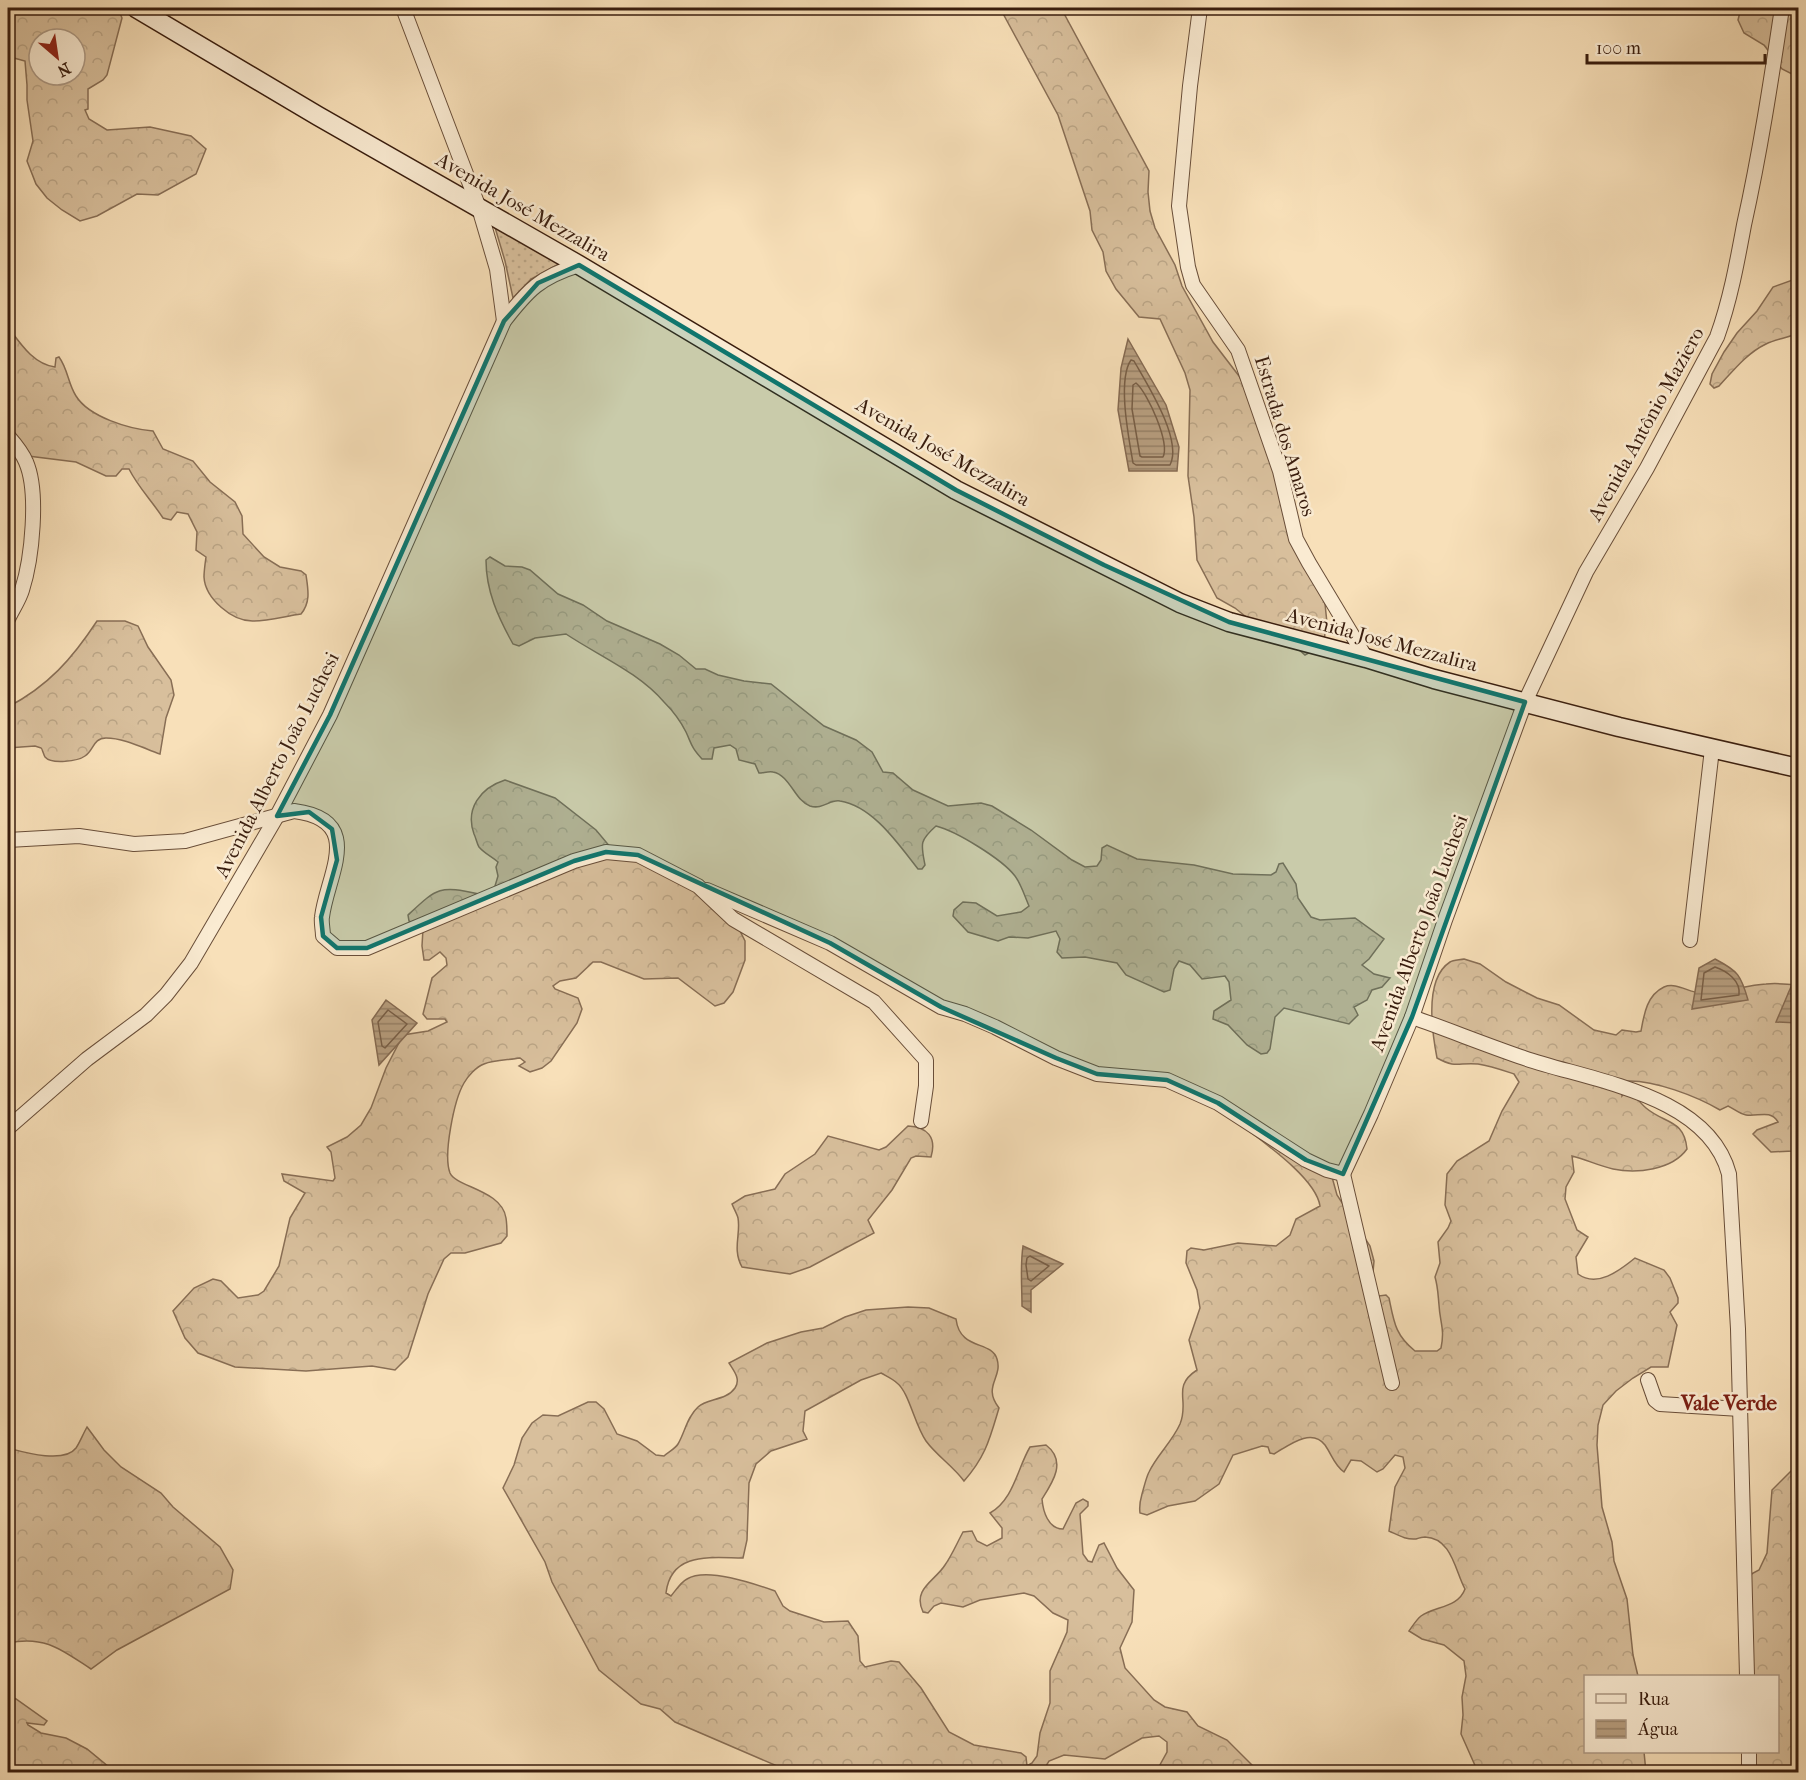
<svg xmlns="http://www.w3.org/2000/svg" width="1806" height="1780" font-family="'IM FELL French Canon',serif">
  <style>
    .grass { fill: url(#grass-dots); stroke: #886e55; stroke-width: 1.5 }
    .forest { fill: url(#forest-crowns); stroke: #886e55; stroke-width: 1.5; fill-rule: evenodd }
    .water { fill: url(#water-rules); stroke: #856a52; stroke-width: 1.5 }
    .lines { fill: none; stroke-linecap: round; stroke-linejoin: round }
    .shore { stroke: #785e46; stroke-width: 1.5 }
    .street-casing { stroke: #694e39; stroke-width: 16 }
    .secondary-casing { stroke: #391d0e; stroke-width: 21 }
    .street { stroke: #faebd2; stroke-width: 14 }
    .secondary { stroke: #faebd2; stroke-width: 18 }
    .marked { fill: #0f766e; fill-opacity: 0.2; stroke: #0f766e; stroke-width: 4.5; stroke-linejoin: round }
    .labels { text-anchor: middle; dominant-baseline: central; stroke-width: 5; stroke-linejoin: round; paint-order: stroke }
    .street-label { font-size: 20px; fill: #391d0e; stroke: #faebd2 }
    .neighbourhood-label { font-size: 21px; font-weight: bold; fill: #7a1f14; stroke: #faebd2 }
  </style>
  <defs>
    <pattern id="grass-dots" width="8" height="8" patternUnits="userSpaceOnUse" patternTransform="scale(1.5)"><rect width="8" height="8" fill="#d8bf9c"/><path d="M2 2h.1M6 6h.1" fill="none" stroke="#baa485" stroke-width="1.8" stroke-linecap="round"/></pattern>
    <pattern id="forest-crowns" width="20" height="18" patternUnits="userSpaceOnUse" patternTransform="scale(1.5)"><rect width="20" height="18" fill="#d8bf9c"/><path d="M2 6a3 3 0 1 1 6 0M12 15a3 3 0 1 1 6 0" fill="none" stroke="#baa485"/></pattern>
    <pattern id="water-rules" width="6" height="5" patternUnits="userSpaceOnUse" patternTransform="scale(1.5)"><rect width="6" height="5" fill="#b79e7f"/><path d="M0 2.5h6" fill="none" stroke="#968066"/></pattern>
  </defs>
  <rect width="100%" height="100%" fill="#f8e0b9"/>
  <filter id="stains"><feTurbulence type="fractalNoise" baseFrequency=".00333" numOctaves="4"/><feColorMatrix values="0 0 0 0 .2 0 0 0 0 .09 0 0 0 0 .02 0 0 0 .5 -.17"/></filter>
  <radialGradient id="worn" r=".72"><stop offset=".6" stop-color="#630" stop-opacity="0"/><stop offset="1" stop-color="#630" stop-opacity=".3"/></radialGradient>
  <!-- grass -->
  <polygon class="grass" points="494,224 559,264 531,279 513,298 505,261"/>
  <!-- forest -->
  <g class="forest">
    <path d="M16 8H118L122 18 107 75 103 80 88 89V109L85 110 89 119 107 130 150 127 191 136 206 149 196 174 158 195 137 194 97 216 80 221 62 210 47 198 36 184 27 161 33 141 27 100V85L25 61 14 58 9 48ZM39 39H75V75H39Z"/>
    <polygon points="1000,8 1061,8 1149,171 1148,192 1150,211 1155,228 1175,265 1182,286 1213,342 1239,376 1269,433 1274,470 1325,604 1327,623 1323,645 1305,655 1288,640 1250,620 1235,608 1217,598 1197,560 1194,517 1188,476 1190,390 1185,373 1160,319 1139,317 1116,289 1106,271 1103,252 1092,230 1090,211 1058,115"/>
    <polygon points="1741,8 1798,8 1798,77 1782,69 1764,45 1744,33 1738,20"/>
    <path d="M1798 278V333C1788 338 1776 339 1766 344 1747 353 1733 371 1719 386L1714 388 1710 384 1712 374 1724 352 1737 333 1757 311 1773 287Z"/>
    <path d="M8 327C20 343 33 364 55 367L56 358 59 357C68 369 68 384 76 396 89 417 129 429 153 431L163 449 193 461 210 482 235 502 242 516 243 534 264 557 280 567 301 571 306 575C308 589 311 602 301 614 286 616 269 621 254 621 232 622 205 598 204 577 204 571 205 564 206 557L196 550 197 532 188 514 177 512 171 520 163 518C152 501 138 487 129 469H122L116 476H106L76 462 28 456 8 441Z"/>
    <path d="M490 557 505 566 522 567 530 570 558 594 583 605 607 621 660 644 679 655 696 669H705L718 675 744 681 771 684 824 726 856 740 872 752 883 772 893 773 913 790 948 806 981 803 992 806 1031 830 1072 860 1085 867 1097 866 1101 860 1102 848 1107 845 1137 859 1194 865 1233 874 1271 875 1276 872 1279 864 1283 863 1296 884 1298 898 1311 917 1320 920 1355 918 1384 939 1369 959 1362 965 1374 974 1390 978 1382 987 1372 990 1367 1000 1354 1007 1358 1015 1349 1024 1284 1008 1275 1017 1270 1049 1267 1053 1261 1054 1247 1045 1228 1025 1213 1019 1214 1011 1231 1000 1229 982 1225 976 1202 979 1190 965 1179 961 1174 969 1170 990 1164 992 1126 975 1117 963 1085 957 1062 958 1057 952 1060 939 1056 931 1028 938 1009 937 998 941 968 932 953 916 954 910 963 902 976 903 997 916 1021 912 1029 906C1025 897 1021 884 1015 876 1002 859 956 831 936 826 919 841 921 844 925 865L922 869H918C899 845 873 806 840 801 830 799 823 810 810 806 795 801 790 775 773 772 769 771 763 773 759 773L755 764 739 760 736 749 730 745 714 748 712 759H702C691 747 692 745 686 732 681 722 672 710 664 702 638 672 599 656 566 634L535 638 519 646 513 644C498 617 486 591 486 560Z"/>
    <path d="M97 621H125L138 626 148 647 171 680 174 695 166 718 160 754C143 748 124 738 106 738 93 738 94 750 85 756 78 761 52 765 45 757 44 756 42 748 41 748L35 746 8 748V707C48 686 72 659 97 621Z"/>
    <path d="M505 780 555 798 596 830 611 848 675 875 739 929 745 941V960L733 992 724 1003 715 1006 678 978 644 979 601 962H593L576 978 560 981 553 986 555 989 578 998 582 1009 577 1023 551 1061 542 1068 530 1072 519 1066 525 1062 520 1058C509 1060 494 1060 484 1064 476 1067 468 1076 464 1083 454 1100 443 1155 450 1173 456 1187 502 1190 506 1218 507 1224 507 1230 507 1236L501 1243 465 1253H451L444 1259 428 1294 408 1357 395 1370 372 1366 306 1371 235 1367 198 1353 185 1338 173 1311 194 1288 213 1279 221 1281 238 1298 258 1295 264 1291 279 1266 290 1218 305 1193 284 1181 282 1174 333 1181 335 1178 331 1152 327 1147 347 1137 361 1125 371 1108 386 1068 403 1035 428 1031 447 1022 445 1019H427L423 1014 432 978 447 965 446 958 440 952 429 960H424L422 946 423 929 409 921 408 915C437 888 439 885 479 894 489 896 497 899 507 897L495 886 498 876 496 867 498 862C492 857 484 853 479 847 477 844 476 838 474 834 465 809 480 788 505 780Z"/>
    <path d="M1464 959 1480 964 1506 982 1537 998 1559 1005 1594 1030 1616 1035 1622 1030 1636 1032 1641 1031C1644 1014 1647 995 1664 987 1676 982 1688 992 1700 993 1719 994 1746 985 1766 984 1776 983 1788 984 1798 985V1148L1793 1151 1771 1152 1753 1134 1757 1130 1778 1122C1770 1109 1758 1117 1746 1115 1740 1114 1734 1109 1728 1106L1720 1110C1696 1096 1654 1080 1627 1081L1622 1087V1096L1627 1090H1630C1635 1096 1640 1103 1646 1108 1665 1124 1684 1119 1687 1149 1672 1170 1637 1174 1613 1169 1599 1166 1585 1159 1572 1156L1574 1172 1566 1187 1565 1199 1577 1230 1588 1237 1576 1257 1578 1274C1597 1288 1619 1271 1635 1258L1664 1270 1670 1278 1678 1298V1303L1670 1312 1677 1325 1668 1367H1651L1633 1378 1616 1391 1603 1405 1598 1425 1597 1445 1602 1507 1612 1542 1614 1561 1627 1599 1633 1655 1638 1676H1586V1752H1644L1646 1772H1476L1477 1770 1461 1734 1463 1715 1462 1697 1466 1676 1464 1661 1444 1645 1422 1639 1409 1631C1412 1627 1416 1620 1421 1616 1435 1606 1458 1608 1465 1589 1455 1571 1452 1538 1425 1537 1422 1537 1419 1538 1416 1539 1406 1540 1398 1535 1389 1531L1395 1487 1405 1468 1403 1457 1395 1455 1383 1469 1377 1472 1361 1461 1351 1460 1344 1472C1334 1465 1332 1455 1325 1445 1311 1427 1288 1446 1274 1454L1270 1453 1268 1447 1262 1446 1233 1455 1219 1484 1195 1501 1168 1506 1147 1515 1140 1513C1139 1506 1140 1501 1142 1494 1144 1487 1146 1478 1149 1472 1157 1455 1172 1442 1180 1424 1190 1400 1171 1387 1197 1370L1189 1340 1200 1308 1197 1290 1186 1263 1187 1251 1191 1248 1204 1250 1238 1243 1276 1246 1290 1235 1296 1219 1320 1206C1316 1179 1266 1144 1245 1128L1332 1177 1337 1195 1370 1246 1374 1261 1372 1283 1379 1296 1386 1295 1389 1298C1394 1322 1395 1335 1415 1351H1437L1441 1348C1445 1329 1440 1323 1439 1305 1438 1295 1438 1287 1435 1277L1440 1263 1438 1242 1448 1228 1451 1221 1445 1205 1447 1174 1457 1161 1489 1141 1502 1111 1519 1082 1514 1074C1502 1070 1491 1066 1478 1064 1458 1062 1457 1069 1437 1058 1432 1032 1424 979 1450 962 1453 960 1460 960 1464 959Z"/>
    <path d="M908 1126C927 1127 937 1137 931 1157L916 1156 911 1158 892 1190 868 1220 874 1233 810 1267 790 1274 742 1267C732 1249 741 1234 738 1218 737 1214 734 1209 732 1204L745 1196 775 1189 785 1174 815 1154 828 1136 879 1150 886 1147Z"/>
    <path d="M908 1307 929 1308 956 1319C960 1351 991 1340 997 1359 1003 1378 982 1386 999 1408 990 1438 986 1456 964 1481 953 1466 937 1456 926 1441 915 1426 909 1392 897 1383 893 1379 886 1376 881 1373L861 1380 805 1411 803 1431 807 1439 771 1451 756 1464 749 1483 747 1540 743 1558C712 1558 671 1551 666 1593L671 1596C676 1590 681 1582 687 1579 707 1567 755 1584 775 1591L783 1606 790 1611 824 1622 848 1621 858 1636 860 1661 865 1667 891 1661 899 1662 921 1688 949 1732 974 1745 1021 1753 1026 1757 1027 1766 1032 1763 1037 1756 1040 1733 1050 1703V1671L1067 1632 1068 1620 1053 1613 1034 1596 1024 1593 980 1600 963 1607 941 1603 934 1606 928 1613 923 1612C912 1589 935 1581 945 1565 952 1555 957 1543 963 1532L972 1531 977 1541 987 1546 1002 1538V1528L990 1513C1014 1499 1017 1469 1030 1447L1046 1445C1067 1461 1053 1482 1042 1499 1043 1511 1048 1529 1063 1529L1076 1503 1083 1499 1088 1502V1506L1080 1514 1083 1554 1088 1561 1092 1562 1099 1545 1104 1543 1117 1568 1134 1590 1132 1622 1120 1648 1125 1668 1154 1700 1165 1707 1187 1712 1198 1726 1227 1740 1259 1772H1156L1167 1752V1742L1159 1736 1142 1738 1105 1759 1064 1755 1049 1761 1044 1769 1045 1772H791L675 1722 660 1709 641 1704 599 1670 552 1582 545 1562 503 1488 514 1465 522 1438 532 1423 543 1415 558 1416 588 1402H596L604 1409 617 1434 637 1441 656 1455 664 1456C668 1452 675 1449 678 1444 685 1432 687 1417 698 1407 707 1398 726 1401 735 1388 741 1379 734 1371 729 1363L767 1343 801 1332 823 1328 845 1317 866 1310Z"/>
    <path d="M87 1427 104 1450 121 1467 161 1493 173 1507 220 1547 233 1570 230 1589 117 1650 91 1669C62 1650 45 1635 8 1643V1448C23 1452 64 1464 76 1448 80 1442 83 1434 87 1427Z"/>
    <polygon points="1798,1464 1798,1772 1752,1772 1751,1752 1778,1752 1778,1676 1752,1676 1742,1579 1759,1570 1767,1553 1772,1490"/>
    <polygon points="8,1695 16,1699 47,1721 44,1725 27,1723 28,1725 41,1733 66,1738 87,1749 115,1772 8,1772"/>
  </g>
  <!-- water -->
  <g class="water">
    <polygon points="1128,339 1166,405 1179,447 1177,471 1129,471 1118,410 1121,368"/>
    <path d="M1715 959C1738 971 1741 975 1748 1000L1692 1009 1699 968Z"/>
    <polygon points="1793,982 1798,985 1798,1023 1776,1022"/>
    <polygon points="386,1000 417,1023 379,1065 372,1020"/>
    <path d="M1023 1246 1063 1264 1031 1290V1312L1022 1306C1022 1286 1020 1266 1023 1246Z"/>
  </g>
  <g class="lines">
    <!-- shore -->
    <g class="shore">
      <path d="M1131 360 1134 361C1147 384 1183 440 1170 465H1136L1133 463C1129 439 1117 380 1131 360Z"/>
      <path d="M1136 383C1148 393 1170 443 1163 457H1142L1140 456 1132 409 1133 385Z"/>
      <path d="M1715 967C1727 971 1741 981 1739 995L1701 1000 1704 973Z"/>
      <polygon points="388,1010 407,1024 385,1048 382,1046 378,1022"/>
      <polygon points="1030,1256 1049,1266 1031,1281 1028,1279 1026,1265 1027,1258"/>
    </g>
    <!-- street casing -->
    <g class="street-casing">
      <g id="street">
        <polyline points="403,8 479,208 497,269 504,321"/>
        <polyline points="1200,8 1190,86 1179,206 1188,267 1193,285 1238,350 1280,471 1296,539 1309,563 1366,658"/>
        <path d="M8 436C15 444 22 452 26 462 39 492 32 559 22 590 19 600 12 610 8 619"/>
        <path d="M8 840 79 836 134 844 185 841 294 811C366 820 327 875 322 917 321 922 323 930 323 936L337 948H367L574 861 606 852 638 855 698 886 733 919 874 1002 926 1060V1086L921 1121"/>
        <polyline points="707,890 830,943 941,1007 965,1014 995,1027 1056,1058 1097,1074 1167,1080 1218,1103 1306,1160 1327,1170 1343,1174"/>
        <polyline points="1690,940 1712,749"/>
        <path d="M1412 1017C1449 1030 1486 1045 1524 1058 1591 1081 1708 1094 1729 1174L1738 1329 1747 1676"/>
        <path d="M8 1128 87 1059 146 1015 166 995 191 963 277 816 330 715 504 321C528 290 540 277 579 265"/>
        <path d="M1343 1174 1371 1114 1412 1017 1445 920 1525 702 1586 572 1647 468 1717 337C1730 301 1737 263 1744 225 1760 153 1771 81 1782 8"/>
        <polyline points="1343,1174 1392,1383"/>
        <polyline points="1648,1380 1655,1400 1660,1404 1740,1409"/>
        <polyline points="1749,1752 1749,1772"/>
      </g>
    </g>
    <!-- secondary casing -->
    <g class="secondary-casing">
      <polyline id="secondary" points="136,8 318,116 579,265 956,490 1180,603 1229,622 1366,658 1434,679 1619,727 1798,768"/>
    </g>
    <!-- street -->
    <use href="#street" class="street"/>
    <!-- secondary -->
    <use href="#secondary" class="secondary"/>
  </g>
  <!-- marked area -->
  <path class="marked" d="M579 265 956 490 1104 565 1229 622 1525 702 1412 1017 1343 1174 1306 1160 1218 1103 1167 1080 1097 1074 1056 1058 941 1007 830 943 638 855 606 852 574 861 367 948H337L323 936 321 917 337 860 332 829 309 812 277 816 330 715 504 321 538 283Z"/>
  <g class="labels">
    <!-- street labels -->
    <g class="street-label">
      <text transform="translate(523 207) rotate(30)">Avenida José Mezzalira</text>
      <text transform="translate(1646 424) rotate(-61)">Avenida Antônio Maziero</text>
      <text transform="translate(1285 436) rotate(73)">Estrada dos Amaros</text>
      <text transform="translate(943 452) rotate(30)">Avenida José Mezzalira</text>
      <text transform="translate(1382 640) rotate(15)">Avenida José Mezzalira</text>
      <text transform="translate(277 765) rotate(-63)">Avenida Alberto João Luchesi</text>
      <text transform="translate(1419 933) rotate(-70)">Avenida Alberto João Luchesi</text>
    </g>
    <!-- neighbourhood labels -->
    <g class="neighbourhood-label">
      <text x="1729" y="1403">Vale Verde</text>
    </g>
  </g>
  <!-- margin -->
  <rect width="1806" height="1780" fill="none" stroke="#f8e0b9" stroke-width="30"/>
  <rect x="9" y="9" width="1788" height="1762" fill="none" stroke="#391d0e" stroke-width="3"/>
  <rect x="15" y="15" width="1776" height="1750" fill="none" stroke="#391d0e" stroke-width="1.5"/>
  <!-- legend -->
  <rect x="1584" y="1675" width="195" height="78" fill="#faebd2" stroke="#ad9984" stroke-width="1.5"/>
  <rect x="1596" y="1694" width="30" height="9" fill="#faebd2" stroke="#ad9984" stroke-width="1.5"/>
  <text x="1638" y="1705" font-size="18" fill="#391d0e">Rua</text>
  <rect x="1596" y="1720" width="30" height="18" fill="url(#water-rules)" stroke="#ad9984" stroke-width="1.5"/>
  <text x="1638" y="1735" font-size="18" fill="#391d0e">Água</text>
  <!-- north arrow -->
  <g transform="translate(57 57) rotate(151)"><circle r="28" fill="#faebd2" stroke="#ad9984" stroke-width="1.5"/>
  <path d="M0-4.5L10 22L0 15L-10 22Z" fill="#8f2418"/>
  <text y="-9" font-size="16" font-weight="bold" text-anchor="middle" fill="#391d0e">N</text>
  </g>
  <!-- scale -->
  <path d="M1587 54v9h178v-9" fill="none" stroke="#391d0e" stroke-width="3"/>
  <text x="1596" y="54" font-size="18" fill="#391d0e" stroke="#faebd2" stroke-width="4.5" paint-order="stroke">100 m</text>
  <rect width="100%" height="100%" filter="url(#stains)"/>
  <rect width="100%" height="100%" fill="url(#worn)"/>
</svg>
